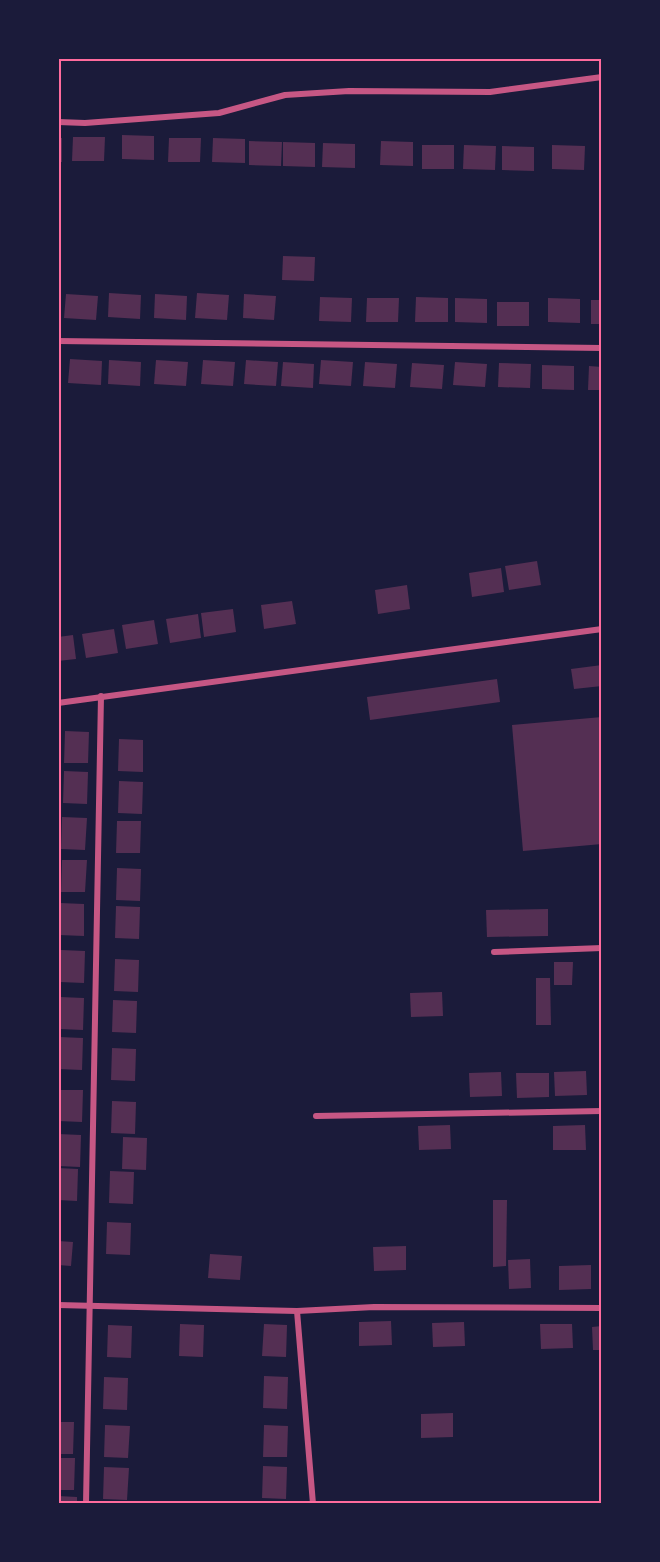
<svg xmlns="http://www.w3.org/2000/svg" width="660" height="1562" font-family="'Zilla Slab',serif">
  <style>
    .building { fill: #542f53 }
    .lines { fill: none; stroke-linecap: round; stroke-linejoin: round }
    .minor { stroke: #c65784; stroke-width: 6 }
    .neatline { fill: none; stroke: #ff6b9d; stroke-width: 2 }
  </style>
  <rect width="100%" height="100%" fill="#1b1b3a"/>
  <!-- building -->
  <g class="building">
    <polygon points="122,135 154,136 154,160 122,159"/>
    <polygon points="73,137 105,137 104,161 72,161"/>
    <rect x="58" y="138" width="4" height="24"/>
    <polygon points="169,138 201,138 200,162 168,162"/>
    <polygon points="213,138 245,139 245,163 212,162"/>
    <polygon points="249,141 282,142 281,166 249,165"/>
    <polygon points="381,141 413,142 413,166 380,165"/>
    <polygon points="283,142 315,143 315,167 283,166"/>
    <polygon points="323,143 355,144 355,168 322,167"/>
    <rect x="599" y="143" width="3" height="24"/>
    <rect x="422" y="145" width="32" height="24"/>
    <polygon points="464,145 496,146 495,170 463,169"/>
    <polygon points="552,145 585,146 584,170 552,169"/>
    <polygon points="502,146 534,147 534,171 502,170"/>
    <polygon points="283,256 315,257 314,281 282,280"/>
    <polygon points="109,293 141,295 140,319 108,317"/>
    <polygon points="197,293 229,295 227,320 195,318"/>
    <polygon points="66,294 98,296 96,320 64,318"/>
    <polygon points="155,294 187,296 186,320 154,318"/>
    <polygon points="244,294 276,296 274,320 243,318"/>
    <polygon points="320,297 352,298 351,322 319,321"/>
    <polygon points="416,297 448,298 448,322 415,322"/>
    <polygon points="367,298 399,298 398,322 366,322"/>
    <polygon points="455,298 487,299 487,323 455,322"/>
    <polygon points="548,298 580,299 580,323 548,322"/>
    <rect x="591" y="300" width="11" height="24"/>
    <rect x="497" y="302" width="32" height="24"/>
    <polygon points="70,359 102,361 101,385 68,383"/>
    <polygon points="109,360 141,362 140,386 108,384"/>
    <polygon points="156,360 188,362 186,386 154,384"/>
    <polygon points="203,360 235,362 233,386 201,384"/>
    <polygon points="246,360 278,362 276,386 244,384"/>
    <polygon points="321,360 353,362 351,386 319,384"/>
    <polygon points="283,362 314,364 313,388 281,386"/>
    <polygon points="365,362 397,364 395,388 363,386"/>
    <polygon points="455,362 487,364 485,387 453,385"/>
    <polygon points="412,363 444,365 442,389 410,387"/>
    <polygon points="499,363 531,364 530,388 498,387"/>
    <polygon points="542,365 574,366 574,390 542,389"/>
    <polygon points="589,366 602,367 602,390 588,390"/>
    <polygon points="537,561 541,585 509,590 505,566"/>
    <polygon points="501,568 504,592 472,597 469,573"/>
    <polygon points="407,585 410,609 378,614 375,590"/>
    <polygon points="292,601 296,624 264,629 261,605"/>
    <polygon points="233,609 236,632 204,637 201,613"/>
    <polygon points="198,614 201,638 170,643 166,619"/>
    <polygon points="154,620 158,644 126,649 122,625"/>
    <polygon points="114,629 118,653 86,658 82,634"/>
    <polygon points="73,635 76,659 58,661 58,637"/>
    <polygon points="602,665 602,686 574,689 571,669"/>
    <polygon points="497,679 500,702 370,720 367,697"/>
    <polygon points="602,717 602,844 523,851 512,725"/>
    <polygon points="65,731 89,732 88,763 64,763"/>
    <polygon points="119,739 143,740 143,772 118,771"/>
    <polygon points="64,771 88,772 87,804 63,803"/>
    <polygon points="119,781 143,782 142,814 118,813"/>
    <polygon points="62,817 87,818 85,850 61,849"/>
    <polygon points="117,821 141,821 140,853 116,853"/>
    <polygon points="62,860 87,860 85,892 61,892"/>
    <polygon points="117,868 141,869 140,901 116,900"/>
    <polygon points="60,903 84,904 84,936 59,935"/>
    <polygon points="116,906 140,907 139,939 115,938"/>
    <polygon points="548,909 548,936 487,937 486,910"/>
    <polygon points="61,950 85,951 84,983 60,982"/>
    <polygon points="115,959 139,960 138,992 114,991"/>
    <polygon points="554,962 573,962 572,985 554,985"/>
    <polygon points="536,978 550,978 551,1025 536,1025"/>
    <polygon points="442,992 443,1016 411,1017 410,993"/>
    <polygon points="60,997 84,998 83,1030 59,1029"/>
    <polygon points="113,1000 137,1001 136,1033 112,1032"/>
    <polygon points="59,1037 83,1038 82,1070 58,1069"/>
    <polygon points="112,1048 136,1049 135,1081 111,1080"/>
    <polygon points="586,1071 587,1095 555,1096 554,1072"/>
    <polygon points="501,1072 502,1096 470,1097 469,1073"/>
    <polygon points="516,1073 549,1073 549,1097 517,1098"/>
    <polygon points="59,1090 83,1090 82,1122 58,1121"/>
    <polygon points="112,1101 136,1102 135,1134 111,1133"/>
    <polygon points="450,1125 451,1149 419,1150 418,1126"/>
    <polygon points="585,1125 586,1150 553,1150 553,1126"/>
    <polygon points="58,1134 81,1135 80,1167 58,1166"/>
    <polygon points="123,1137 147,1138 146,1170 122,1169"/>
    <polygon points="58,1168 78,1169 77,1201 58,1200"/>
    <polygon points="110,1171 134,1172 133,1204 109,1203"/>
    <polygon points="493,1200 507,1200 506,1266 493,1267"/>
    <polygon points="107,1222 131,1223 130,1255 106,1254"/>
    <polygon points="58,1241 73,1242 71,1266 58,1265"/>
    <polygon points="406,1246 406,1270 374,1271 373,1247"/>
    <polygon points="210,1254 242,1256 240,1280 208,1278"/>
    <polygon points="530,1259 531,1288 509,1289 508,1260"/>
    <polygon points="591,1265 591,1289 559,1290 559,1266"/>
    <polygon points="391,1321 392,1345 359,1346 359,1322"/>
    <polygon points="464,1322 465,1346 433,1347 432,1323"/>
    <polygon points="180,1324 204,1325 203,1357 179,1356"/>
    <polygon points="264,1324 287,1325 286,1357 262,1356"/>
    <polygon points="540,1324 572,1324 573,1348 541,1349"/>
    <polygon points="108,1325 132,1326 131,1358 107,1357"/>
    <polygon points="602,1326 602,1350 593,1350 592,1327"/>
    <polygon points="264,1376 288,1377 287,1409 263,1408"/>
    <polygon points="104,1377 128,1378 127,1410 103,1409"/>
    <polygon points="453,1413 453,1437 421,1438 421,1414"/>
    <polygon points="58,1422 74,1422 73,1454 58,1454"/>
    <polygon points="105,1425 130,1426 128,1458 104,1457"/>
    <polygon points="264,1425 288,1426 287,1457 263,1457"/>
    <polygon points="58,1458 75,1458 74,1490 58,1490"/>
    <polygon points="263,1466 287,1467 286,1499 262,1498"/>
    <polygon points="104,1467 129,1468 127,1500 103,1499"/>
    <polygon points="58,1496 77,1497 77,1504 58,1504"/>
  </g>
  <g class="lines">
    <!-- minor -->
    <g class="minor">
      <polyline points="58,122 85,123 219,113 285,95 349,91 490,92 602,77"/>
      <polyline points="58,341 602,348"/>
      <polyline points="58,703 602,629"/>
      <polyline points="494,952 602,948"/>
      <polyline points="316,1116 602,1111"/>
      <polyline points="58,1305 297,1311 374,1307 602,1308"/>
      <polyline points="297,1311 313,1504"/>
      <polyline points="86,1504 101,696"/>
    </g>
  </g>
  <!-- border -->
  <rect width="660" height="1562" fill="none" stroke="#1b1b3a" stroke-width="120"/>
  <rect x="60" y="60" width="540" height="1442" class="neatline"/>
</svg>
